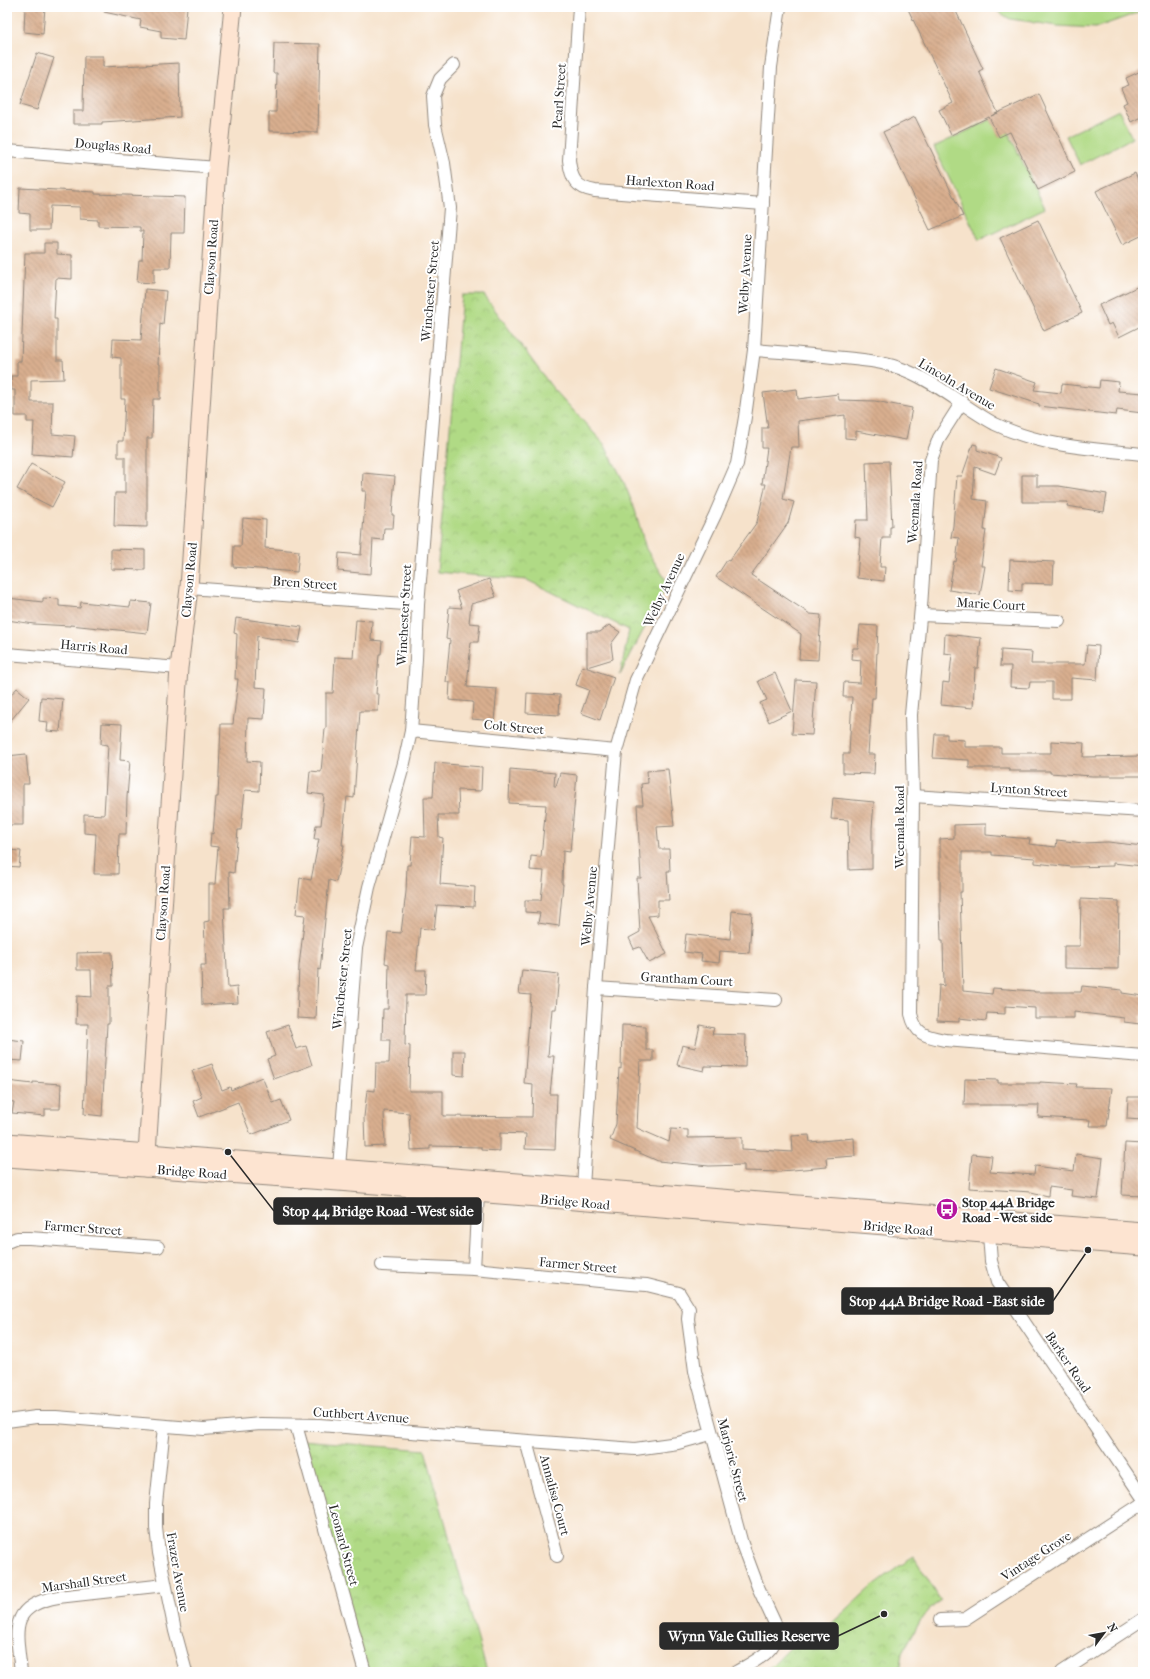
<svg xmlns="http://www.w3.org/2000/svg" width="1150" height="1679" font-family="'IM FELL French Canon',serif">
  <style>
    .park { fill: url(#park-crowns); stroke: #6e8258 }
    .pitch { fill: #b0da85; stroke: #6e8258 }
    .building { fill: url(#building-back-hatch) }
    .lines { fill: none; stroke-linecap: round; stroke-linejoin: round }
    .street-casing { stroke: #90867b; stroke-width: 14 }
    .secondary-casing { stroke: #90867b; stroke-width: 19 }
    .street { stroke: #fff; stroke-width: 12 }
    .secondary { stroke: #fde4d1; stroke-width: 17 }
    .labels { text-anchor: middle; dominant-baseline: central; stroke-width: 4; stroke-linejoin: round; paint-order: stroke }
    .street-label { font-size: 13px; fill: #2b2b2b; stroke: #fff }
    .poi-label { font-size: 13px; font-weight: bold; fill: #2b2b2b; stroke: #fff; text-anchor: start }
    .leader { fill: none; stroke: #2b2b2b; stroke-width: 1.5 }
    .callout-dot { fill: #2b2b2b; stroke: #fff; stroke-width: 1.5 }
    .callout { fill: #2b2b2b; stroke: #2b2b2b; stroke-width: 1.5 }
    .callout-label { font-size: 14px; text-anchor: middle; font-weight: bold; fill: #fff }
  </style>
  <defs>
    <pattern id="park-crowns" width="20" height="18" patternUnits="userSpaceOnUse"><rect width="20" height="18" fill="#b0da85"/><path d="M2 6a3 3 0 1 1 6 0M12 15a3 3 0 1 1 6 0" fill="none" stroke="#98bb73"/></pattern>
    <pattern id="building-back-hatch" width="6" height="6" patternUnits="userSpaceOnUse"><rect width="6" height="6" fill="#d9af8f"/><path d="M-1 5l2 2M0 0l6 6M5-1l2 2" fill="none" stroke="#b08f75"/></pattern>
  </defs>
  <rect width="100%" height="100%" fill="#fff"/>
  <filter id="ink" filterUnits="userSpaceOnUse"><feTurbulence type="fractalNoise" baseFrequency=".025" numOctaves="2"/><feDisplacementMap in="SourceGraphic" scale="8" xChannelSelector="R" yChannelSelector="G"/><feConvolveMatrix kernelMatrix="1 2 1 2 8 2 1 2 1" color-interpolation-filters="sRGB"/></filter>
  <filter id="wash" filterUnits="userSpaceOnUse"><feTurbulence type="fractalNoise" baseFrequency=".012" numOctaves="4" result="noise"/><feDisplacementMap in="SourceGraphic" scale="16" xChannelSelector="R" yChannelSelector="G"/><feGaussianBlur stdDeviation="0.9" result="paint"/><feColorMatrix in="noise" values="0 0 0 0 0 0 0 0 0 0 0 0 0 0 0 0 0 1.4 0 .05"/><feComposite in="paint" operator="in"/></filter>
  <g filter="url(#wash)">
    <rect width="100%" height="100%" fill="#f6e2cb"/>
    <!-- park -->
    <g class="park">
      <polygon points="462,295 484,295 551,386 604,444 623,480 635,510 646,549 668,583 620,675 629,630 527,580 437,572"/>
      <polygon points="301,1440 425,1450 487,1672 365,1672"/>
      <polygon points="914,1557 941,1601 929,1609 922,1618 902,1653 899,1672 761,1672 772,1666 796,1642 819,1635 870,1588 898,1567"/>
    </g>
    <!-- pitch -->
    <g class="pitch">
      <polygon points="991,7 1143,7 1143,11 1095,28 1057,26 1037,23 1033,24 1032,22 1010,19"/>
      <polygon points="1119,110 1132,138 1080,165 1066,136"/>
      <polygon points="1000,115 1045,208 979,240 934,147"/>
    </g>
    <g id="blocks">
      <!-- building -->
      <g class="building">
        <polygon points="25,7 45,7 43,34 24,32"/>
        <polygon points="104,7 187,7 184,40 161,38 161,31 140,27 141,20 104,12"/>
        <polygon points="907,7 954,7 983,69 979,71 998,113 991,116 1039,94 1075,172 1038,190 1010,132 999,137 989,117 951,135 939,110 953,103"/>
        <polygon points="274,43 320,44 318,132 269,131 269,112 276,112 277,73 273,73"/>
        <polygon points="37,53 54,58 37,110 20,105"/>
        <polygon points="84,56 103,56 103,67 179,63 180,117 102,122 102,124 73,124 73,111 83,111"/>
        <polygon points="1143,70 1143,116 1131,122 1123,104 1127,102 1121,88 1129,85 1126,78"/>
        <polygon points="915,117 963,216 930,230 883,132"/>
        <polygon points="1135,173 1143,191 1143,235 1122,245 1096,191"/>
        <polygon points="20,188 95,192 95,194 185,197 184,233 171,233 170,268 154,268 154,283 137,282 139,260 142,260 143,231 140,231 140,227 98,226 98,220 80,219 80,207 50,206 49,230 30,230 30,214 19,213"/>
        <polygon points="1038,220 1082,313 1044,331 1000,238"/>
        <polygon points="44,243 57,243 57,254 72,255 72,279 56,278 54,319 57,319 57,360 63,360 64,379 31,380 31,402 53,402 52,434 75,436 73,457 32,454 34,422 27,422 27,416 15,416 15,390 12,390 11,376 17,376 17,361 21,361 25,253 44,253"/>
        <polygon points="1143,284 1143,325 1119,337 1112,323 1108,325 1099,305"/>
        <polygon points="145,289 166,291 163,325 160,324 158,364 160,364 160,399 153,399 152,438 147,438 147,527 114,526 115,493 125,493 125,457 118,457 118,441 123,441 125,399 121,399 121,358 112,357 113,339 141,340"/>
        <polygon points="996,368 1037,382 1034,390 1061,393 1062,384 1099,388 1100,380 1119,382 1118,391 1143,393 1143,413 1117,410 1116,415 1039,406 1039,404 989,388"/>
        <polygon points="797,389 798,399 838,394 839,400 875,401 912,408 906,440 856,431 856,439 845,438 845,415 798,421 799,447 791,447 783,499 794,502 788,523 751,575 810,614 821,615 818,660 799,659 801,634 716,577 727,560 729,561 757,522 766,484 762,484 767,448 762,448 762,428 768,428 763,393"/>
        <polygon points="973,444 977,445 977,450 1001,458 995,474 975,467 973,499 987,501 984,530 986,530 981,566 985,566 980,595 949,590 954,561 956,562 959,538 951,537 953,526 957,476 962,476"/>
        <polygon points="889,461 892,527 890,527 890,538 882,538 880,567 885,567 884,581 857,578 860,538 855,537 856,520 868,520 866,462"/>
        <polygon points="31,464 65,482 52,507 17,489"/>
        <polygon points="363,473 395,476 392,515 394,515 393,528 384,528 383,540 373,539 371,574 338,571 339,553 361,555 366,491 362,491"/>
        <polygon points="1022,475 1037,475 1037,486 1059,486 1107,494 1104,512 1067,506 1068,502 1022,502"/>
        <polygon points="243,518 266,520 265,548 299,551 297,572 233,567 234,546 241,546"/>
        <polygon points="111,549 145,550 145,570 111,569"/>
        <polygon points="1010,560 1054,562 1053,584 1022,583 1022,591 1009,590"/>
        <polygon points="489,579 496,597 471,604 469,623 480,624 478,642 471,642 467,687 497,689 494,721 472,719 473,702 449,700 450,682 446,682 450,640 446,639 449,607 462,608 456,591"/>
        <polygon points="7,598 43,602 43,598 59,599 59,606 80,608 81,602 130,607 131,601 151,603 147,633 70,625 70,626 34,624 7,620"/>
        <polygon points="236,618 302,627 299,643 257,636 255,687 266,688 264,719 248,718 247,761 260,762 259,791 245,790 241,830 238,830 234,873 229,872 230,908 224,908 228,988 237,987 238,1003 202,1005 201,965 206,965 204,922 209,921 209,884 215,884 218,847 210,846 211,833 213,834 216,797 218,797 221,724 233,724 238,679 235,679 237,634 234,633"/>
        <polygon points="356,620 372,621 371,640 382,641 381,654 379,654 376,694 379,694 378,711 360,711 354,798 347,797 342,845 344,845 336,882 329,880 320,970 318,969 316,1019 297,1018 299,966 305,915 296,914 300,878 311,880 319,839 314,839 316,825 321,825 324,795 308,793 310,771 321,772 325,729 326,729 326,693 333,693 335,657 353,658"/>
        <polygon points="609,625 620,632 611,644 613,659 587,667 587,632 600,632"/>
        <polygon points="860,625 878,626 875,698 872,698 868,754 875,754 874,774 843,773 843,754 849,754 852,697 843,697 844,682 860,683 861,660 852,659 853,648 858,648"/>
        <polygon points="945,634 981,638 978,668 975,668 973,708 941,705 943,682 949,683 952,654 944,653"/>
        <polygon points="1087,645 1099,646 1097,680 1071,678 1071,699 1052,699 1052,682 1030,682 1029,688 1010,687 1011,666 1000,666 1001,650 1032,652 1031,664 1085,664"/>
        <polygon points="582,666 614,677 600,720 581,713 589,690 576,685"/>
        <polygon points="775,673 792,711 769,722 760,703 767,700 758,681"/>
        <polygon points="796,680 816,681 812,735 792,734"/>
        <polygon points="17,688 29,698 7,725 7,699"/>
        <polygon points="527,693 560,695 559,715 526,713"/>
        <polygon points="41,697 63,699 60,732 47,731 48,722 39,721"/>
        <polygon points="102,723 122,724 120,760 130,761 127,797 126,834 119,834 118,874 94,874 96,834 84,833 84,814 104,815 108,745 101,744"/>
        <polygon points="935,734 947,734 947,739 965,740 965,747 1001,747 1001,753 1051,753 1051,741 1084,743 1083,757 1143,756 1143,776 1092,776 1050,773 1050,771 1009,771 1009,768 969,768 969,760 933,758"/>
        <polygon points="26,754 29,784 23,784 23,825 7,825 7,756"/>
        <polygon points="435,763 482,767 481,791 458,790 459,815 438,815 439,837 443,838 440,884 475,887 474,907 437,905 434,930 420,928 416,970 426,970 425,995 406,995 405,1045 410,1046 409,1091 443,1091 443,1116 532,1117 533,1084 524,1083 531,995 519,994 522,970 559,974 556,1009 552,1009 548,1056 554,1056 550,1094 557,1094 555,1150 525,1149 526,1134 500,1133 500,1151 481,1150 481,1147 430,1146 430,1149 411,1150 409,1113 384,1111 385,1146 365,1147 364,1117 367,1090 375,1091 376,1063 389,1063 390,1040 382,1040 383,1009 388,1009 389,964 385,963 388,932 401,933 406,892 407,865 410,865 412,836 425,837 424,797 433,797"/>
        <polygon points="510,769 555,773 554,786 556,786 560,773 577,775 570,852 563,851 562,884 563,884 559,926 538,923 540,913 525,912 525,900 541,900 544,871 530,870 531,856 541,857 546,805 509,803"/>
        <polygon points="668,769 674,826 657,827 659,849 669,849 670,871 667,871 669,900 658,900 658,915 648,916 667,954 649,963 640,947 634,949 629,938 640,932 637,878 641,878 637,805 643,805 641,784 648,783 647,771"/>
        <polygon points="833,798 874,802 872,828 872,869 849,870 848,820 831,819"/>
        <polygon points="986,824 986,835 1030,839 1029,844 1056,847 1057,840 1083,843 1108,842 1143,846 1143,866 1113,863 1113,866 1072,867 1035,863 1035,858 992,855 992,852 962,852 962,892 960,892 963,991 992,994 993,988 1034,991 1034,992 1081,992 1082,986 1122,990 1122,993 1143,996 1143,1016 1141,1015 1140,1024 1124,1022 1124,1018 1074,1012 1074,1018 1035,1018 1035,1008 1005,1006 1005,1014 987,1013 986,1021 959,1018 959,1022 937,1021 939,985 944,986 943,940 941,940 940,907 940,839 954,838 954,825"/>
        <polygon points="7,850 21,851 19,867 7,866"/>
        <polygon points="1081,899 1119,901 1118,969 1064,968 1064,946 1080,946"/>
        <polygon points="732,911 752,913 749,953 720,951 719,963 701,961 702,954 684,952 686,934 730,939"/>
        <polygon points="112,952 113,986 109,986 109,1024 107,1024 102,1116 84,1114 88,1024 76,1024 77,996 92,997 91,970 77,970 77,953"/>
        <polygon points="288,1025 296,1049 306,1046 312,1065 274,1079 267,1059 275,1056 267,1032"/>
        <polygon points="622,1025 646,1026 646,1050 653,1050 653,1061 640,1061 637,1128 669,1142 671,1129 688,1130 688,1138 742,1137 742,1149 793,1152 792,1136 809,1135 810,1142 854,1138 855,1156 826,1158 827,1167 781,1171 781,1172 744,1171 744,1165 709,1166 658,1161 610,1140 616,1124 619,1068 621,1069"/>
        <polygon points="700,1025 714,1028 712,1034 746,1035 745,1067 705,1066 704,1071 677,1065 682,1045 695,1048"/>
        <polygon points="7,1039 24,1041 22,1061 7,1060"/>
        <polygon points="453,1051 465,1051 464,1076 453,1075"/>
        <polygon points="212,1064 222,1090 230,1087 231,1090 262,1077 273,1103 281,1100 289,1120 251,1135 238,1102 199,1117 193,1101 202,1097 192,1071"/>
        <polygon points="965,1079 998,1080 998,1083 1040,1083 1040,1082 1077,1084 1076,1087 1112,1088 1107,1126 1089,1126 1090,1120 1038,1117 1039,1105 964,1105"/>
        <polygon points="7,1081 33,1084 33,1082 61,1084 60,1109 45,1109 45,1116 12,1113 14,1102 7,1101"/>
        <polygon points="1128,1097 1143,1097 1143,1120 1127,1119"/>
        <polygon points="1125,1143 1143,1144 1143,1196 1122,1195"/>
        <polygon points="972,1154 992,1156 990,1172 1034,1175 1035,1166 1074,1171 1076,1154 1103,1158 1098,1199 1071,1196 1072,1190 1049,1187 1048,1196 1031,1192 969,1188"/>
      </g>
    </g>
  </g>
  <g filter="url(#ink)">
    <use href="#blocks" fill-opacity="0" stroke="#90867b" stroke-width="1"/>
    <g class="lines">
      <!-- street casing -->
      <g class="street-casing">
        <g id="street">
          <path d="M579 7 569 160C571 179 576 188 595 191L763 204"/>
          <polyline points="7,151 217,168"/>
          <path d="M754 350C780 352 806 354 833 357 857 359 884 361 907 371 939 384 965 408 995 424 1042 447 1092 449 1143 454"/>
          <path d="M962 402 939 438 931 460 921 607 911 715 913 796 911 1014C916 1035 925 1036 945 1040L1143 1056"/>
          <polyline points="189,588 418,605"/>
          <polyline points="921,615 1059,621"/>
          <polyline points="7,654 179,668"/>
          <polyline points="411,731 616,751"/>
          <polyline points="913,796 1143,811"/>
          <polyline points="596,988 776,1000"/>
          <polyline points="339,1168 356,948 369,887 404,763 411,731 416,659 418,605 450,208 444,163 435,125 433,96 440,79 454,65"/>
          <polyline points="583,1187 596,988 616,751 636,680 715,515 737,464 745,417 754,350 771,67 780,7"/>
          <polyline points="989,1235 991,1261 997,1282 1143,1498"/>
          <polyline points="7,1242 17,1238 29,1238 158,1247"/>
          <path d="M382 1265 474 1269 631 1284 647 1285 679 1293 689 1309 688 1319 695 1371 742 1544 758 1587 778 1630C777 1652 753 1662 736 1672"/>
          <polyline points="474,1269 478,1194"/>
          <polyline points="7,1421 36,1417 56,1417 204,1429 261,1424 319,1425 635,1449 678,1443 711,1434"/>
          <polyline points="296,1425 365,1672"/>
          <polyline points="164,1427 156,1504 156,1528 159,1553 175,1631 186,1672"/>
          <polyline points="526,1441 557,1556"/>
          <polyline points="940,1620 965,1619 1143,1503"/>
          <path d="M21 1672C17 1632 7 1606 58 1597L165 1585"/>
          <polyline points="1062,1672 1143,1619"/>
        </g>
      </g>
      <!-- secondary casing -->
      <g class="secondary-casing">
        <g id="secondary">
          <polyline points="7,1142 1143,1231"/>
          <polyline points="7,1158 338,1182 1143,1247"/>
          <polyline points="146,1168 179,668 189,588 217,168 233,7"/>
        </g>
      </g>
      <!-- street -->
      <use href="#street" class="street"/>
      <!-- secondary -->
      <use href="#secondary" class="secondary"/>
    </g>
  </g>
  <!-- icons -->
  <defs>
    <g id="bus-disc" transform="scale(1.15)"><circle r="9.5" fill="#b5179e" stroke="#fff"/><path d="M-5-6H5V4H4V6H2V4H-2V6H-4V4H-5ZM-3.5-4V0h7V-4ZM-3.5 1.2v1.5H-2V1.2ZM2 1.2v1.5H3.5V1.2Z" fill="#fff"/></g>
  </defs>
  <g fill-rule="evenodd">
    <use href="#bus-disc" x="947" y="1209"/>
  </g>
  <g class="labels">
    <!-- street labels -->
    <g class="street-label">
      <text transform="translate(559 96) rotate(-86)">Pearl Street</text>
      <text transform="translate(113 146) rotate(5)">Douglas Road</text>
      <text transform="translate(670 183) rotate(4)">Harlexton Road</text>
      <text transform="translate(211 257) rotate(-86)">Clayson Road</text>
      <text transform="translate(745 274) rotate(-87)">Welby Avenue</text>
      <text transform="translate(430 291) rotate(-85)">Winchester Street</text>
      <text transform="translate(957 384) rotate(31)">Lincoln Avenue</text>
      <text transform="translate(915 502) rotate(-86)">Weemala Road</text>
      <text transform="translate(189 580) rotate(-85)">Clayson Road</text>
      <text transform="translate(305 583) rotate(4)">Bren Street</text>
      <text transform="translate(664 590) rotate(-65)">Welby Avenue</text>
      <text transform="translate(991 604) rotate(3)">Marie Court</text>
      <text transform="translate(404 615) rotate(-87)">Winchester Street</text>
      <text transform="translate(94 647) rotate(5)">Harris Road</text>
      <text transform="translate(514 727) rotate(5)">Colt Street</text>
      <text transform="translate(1029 790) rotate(4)">Lynton Street</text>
      <text transform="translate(899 827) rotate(-90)">Weemala Road</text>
      <text transform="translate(163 903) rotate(-86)">Clayson Road</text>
      <text transform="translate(589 906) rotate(-85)">Welby Avenue</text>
      <text transform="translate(342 979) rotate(-84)">Winchester Street</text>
      <text transform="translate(687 979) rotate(3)">Grantham Court</text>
      <text transform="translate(192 1172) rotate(4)">Bridge Road</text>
      <text transform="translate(575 1202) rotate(5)">Bridge Road</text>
      <text transform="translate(83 1228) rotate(4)">Farmer Street</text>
      <text transform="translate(898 1228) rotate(5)">Bridge Road</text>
      <text transform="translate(578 1265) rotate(5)">Farmer Street</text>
      <text transform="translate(1068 1362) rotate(56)">Barker Road</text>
      <text transform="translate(361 1415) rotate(4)">Cuthbert Avenue</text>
      <text transform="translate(733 1460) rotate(75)">Marjorie Street</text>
      <text transform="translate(555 1495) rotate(75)">Annalisa Court</text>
      <text transform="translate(344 1545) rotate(75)">Leonard Street</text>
      <text transform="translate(1036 1556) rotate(-33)">Vintage Grove</text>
      <text transform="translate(178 1572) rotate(80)">Frazer Avenue</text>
      <text transform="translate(84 1582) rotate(-8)">Marshall Street</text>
    </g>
    <!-- poi labels -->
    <g class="poi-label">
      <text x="962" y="1202">Stop 44A Bridge<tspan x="962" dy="15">Road - West side</tspan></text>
    </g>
  </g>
  <!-- callouts -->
  <path class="leader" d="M228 1152L274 1211M1088 1250L1053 1301M884 1614L838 1636"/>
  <g class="callout-dot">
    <circle cx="228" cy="1152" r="4"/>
    <circle cx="1088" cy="1250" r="4"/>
    <circle cx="884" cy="1614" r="4"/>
  </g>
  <g class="callout">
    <rect x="274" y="1198" width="207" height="26" rx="4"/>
    <rect x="842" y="1288" width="211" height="26" rx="4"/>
    <rect x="660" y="1623" width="178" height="26" rx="4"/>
  </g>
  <g class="callout-label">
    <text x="378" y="1216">Stop 44 Bridge Road - West side</text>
    <text x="947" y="1306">Stop 44A Bridge Road - East side</text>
    <text x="749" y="1641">Wynn Vale Gullies Reserve</text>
  </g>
  <!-- margin -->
  <rect width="1150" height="1679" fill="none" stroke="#fff" stroke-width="24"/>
  <!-- north arrow -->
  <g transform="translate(1104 1633) rotate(58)" stroke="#ffffff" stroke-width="3" paint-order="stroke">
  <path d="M0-3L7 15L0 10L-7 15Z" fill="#2b2b2b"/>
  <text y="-6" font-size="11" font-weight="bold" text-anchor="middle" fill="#2b2b2b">N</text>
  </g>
</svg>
